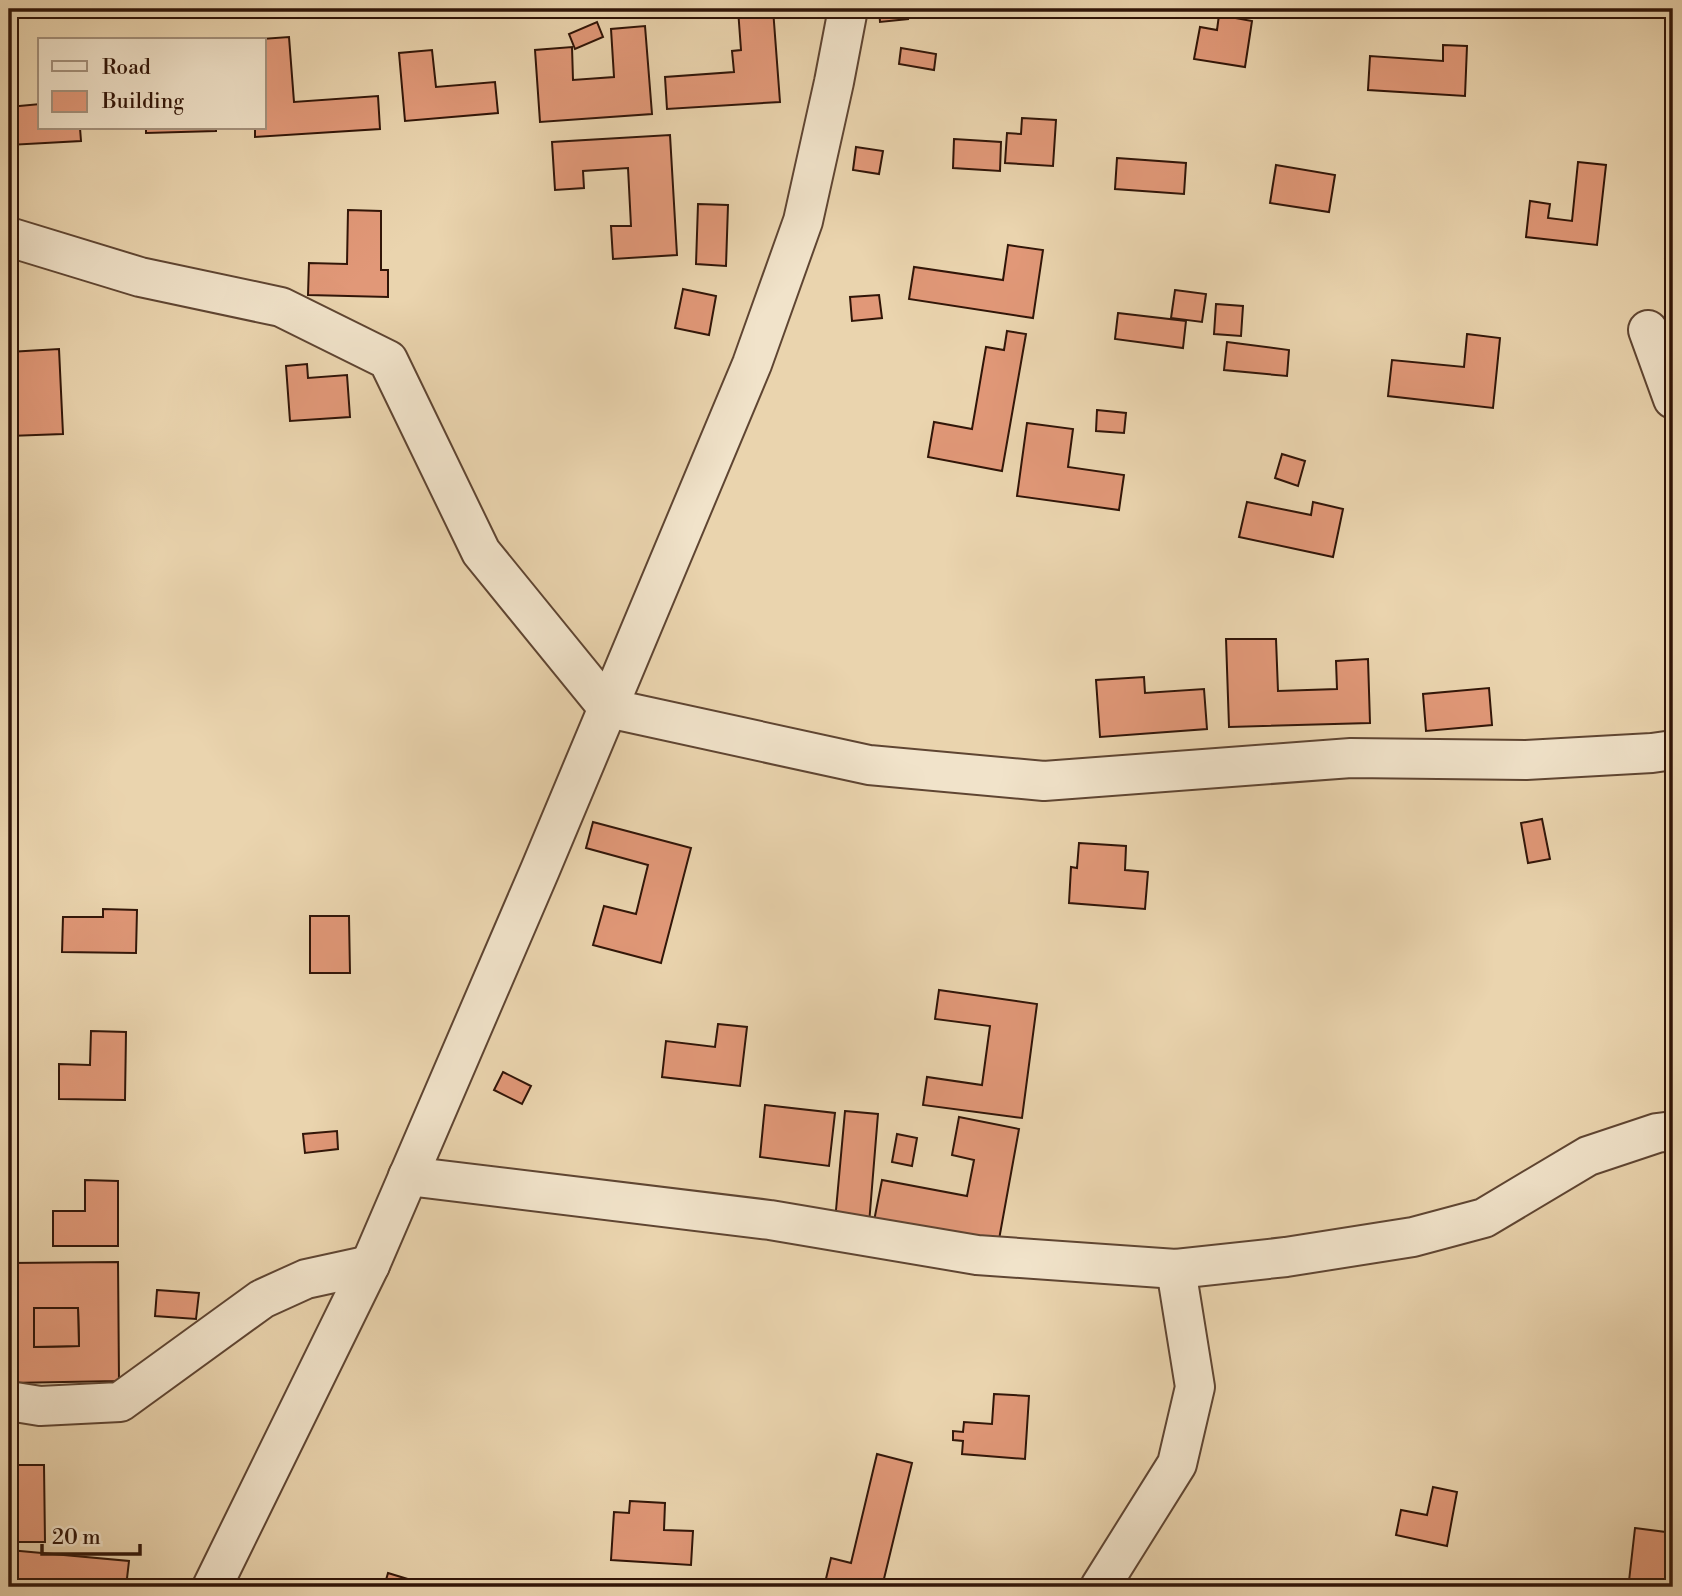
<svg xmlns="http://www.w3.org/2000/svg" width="1682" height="1596" font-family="'Libre Bodoni',serif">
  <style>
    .building { fill: #e19878; stroke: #311508; stroke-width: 2; fill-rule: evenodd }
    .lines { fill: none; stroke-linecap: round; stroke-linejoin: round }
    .minor-casing { stroke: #5f4532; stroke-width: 42 }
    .minor { stroke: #f1e3ca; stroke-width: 38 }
  </style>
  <rect width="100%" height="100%" fill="#ead4ae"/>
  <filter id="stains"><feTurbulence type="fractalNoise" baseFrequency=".00286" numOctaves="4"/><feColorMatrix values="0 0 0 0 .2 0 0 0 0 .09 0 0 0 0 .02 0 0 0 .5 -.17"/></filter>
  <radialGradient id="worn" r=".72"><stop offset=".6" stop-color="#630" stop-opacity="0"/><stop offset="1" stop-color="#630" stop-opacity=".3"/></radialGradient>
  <!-- building -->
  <g class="building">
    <polygon points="9,9 76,9 76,14 9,15"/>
    <rect x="158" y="9" width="75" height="2"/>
    <polygon points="738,9 773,9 780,102 667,109 665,77 734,72 732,51 741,50"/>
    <polygon points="879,9 907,9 908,19 880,22"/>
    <polygon points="1219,15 1252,21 1245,67 1194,59 1200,27 1217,30"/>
    <polygon points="597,22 603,37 575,49 569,34"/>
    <polygon points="645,26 652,114 540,122 535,50 572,47 573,80 614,77 611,29"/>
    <polygon points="289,37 294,102 378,96 380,129 255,137 255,128 264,128 264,40 248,40"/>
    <polygon points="1443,45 1467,46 1465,96 1368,90 1370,56 1443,61"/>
    <polygon points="901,48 936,54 934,70 899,64"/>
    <polygon points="432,50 436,87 495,82 498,113 405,121 399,53"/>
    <polygon points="40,104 40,128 80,128 81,141 9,145 9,107"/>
    <polygon points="1022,118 1056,120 1053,166 1005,163 1007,133 1021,134"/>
    <polygon points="146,128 216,128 216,131 146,133"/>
    <polygon points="670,135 677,255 613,259 611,226 631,226 628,168 583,171 584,188 555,190 552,142"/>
    <polygon points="954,139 1001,142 1000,171 953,168"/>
    <polygon points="856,147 883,151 879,174 853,170"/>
    <polygon points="1117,158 1186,163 1184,194 1115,189"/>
    <polygon points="1578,162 1606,165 1597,245 1526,237 1530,201 1550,204 1548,218 1572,221"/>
    <polygon points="1276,165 1335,175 1329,212 1270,203"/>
    <polygon points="698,204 728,205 726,266 696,264"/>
    <polygon points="348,210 381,211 381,270 388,270 388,297 308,295 309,263 347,264"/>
    <polygon points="1666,224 1673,225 1673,258 1665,258"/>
    <polygon points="1008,245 1043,250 1033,318 909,299 914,267 1003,280"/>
    <polygon points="683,289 716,296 709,335 675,328"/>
    <polygon points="1175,290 1206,294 1202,322 1171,318"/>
    <polygon points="879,295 882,318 852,321 850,297"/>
    <polygon points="1216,304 1243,306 1241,336 1214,334"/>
    <polygon points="1118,313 1186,321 1183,348 1115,339"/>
    <polygon points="1007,331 1026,334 1002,471 928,457 934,422 972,429 986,347 1004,350"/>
    <polygon points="1467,334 1500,338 1493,408 1388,396 1392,360 1464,367"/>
    <polygon points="1227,342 1289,350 1287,376 1224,370"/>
    <polygon points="59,349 63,434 9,436 9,352"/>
    <polygon points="307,364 308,378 347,375 350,417 290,421 286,366"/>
    <polygon points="1097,410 1126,413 1124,433 1096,431"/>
    <polygon points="1027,423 1073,429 1068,467 1124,475 1119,510 1017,496"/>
    <polygon points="1282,454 1305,461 1298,486 1275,478"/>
    <polygon points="1247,502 1311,515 1313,502 1343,509 1333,557 1239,537"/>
    <polygon points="1668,554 1673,554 1673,588 1670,589"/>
    <polygon points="9,557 14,557 15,600 9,600"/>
    <polygon points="1226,639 1276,639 1278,691 1337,689 1336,661 1368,659 1370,723 1229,727"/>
    <polygon points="1144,677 1145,693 1204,689 1207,729 1100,737 1096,680"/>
    <polygon points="1489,688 1492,725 1426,731 1423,694"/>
    <polygon points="1542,819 1550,859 1528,863 1521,823"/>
    <polygon points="593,822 691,848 661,963 593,945 604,906 636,914 648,865 586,848"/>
    <polygon points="1079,843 1126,846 1125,870 1148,872 1145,909 1069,903 1071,867 1077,868"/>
    <polygon points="103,909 137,910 136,953 62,952 63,917 103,917"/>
    <polygon points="310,916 349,916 350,973 310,973"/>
    <polygon points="939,990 1037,1004 1022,1118 923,1105 927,1077 982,1085 990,1026 935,1019"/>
    <polygon points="718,1024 747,1027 740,1086 662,1077 666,1041 715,1047"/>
    <polygon points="91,1031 126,1032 125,1100 59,1099 59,1064 90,1065"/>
    <polygon points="503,1072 531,1086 522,1104 494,1090"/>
    <polygon points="765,1105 835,1113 829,1166 760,1157"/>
    <polygon points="845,1111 878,1114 869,1224 835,1221"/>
    <polygon points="959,1117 1019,1129 998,1245 874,1221 882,1180 967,1196 974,1160 952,1155"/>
    <polygon points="337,1131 338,1149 305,1153 303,1134"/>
    <polygon points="897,1134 917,1138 912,1166 892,1162"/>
    <polygon points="85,1180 118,1181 118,1246 53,1246 53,1211 85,1211"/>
    <path d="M118 1262 119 1381 9 1383V1263ZM34 1308H78L79 1346 34 1347Z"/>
    <polygon points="157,1290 199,1293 196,1319 155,1316"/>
    <polygon points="34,1308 78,1308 79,1346 34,1347"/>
    <polygon points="994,1394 1029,1396 1025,1459 962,1454 963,1441 953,1440 953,1431 963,1432 964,1422 992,1424"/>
    <polygon points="877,1454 912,1463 882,1587 824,1587 831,1558 851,1563"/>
    <polygon points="13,1465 44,1465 45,1542 14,1542"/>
    <polygon points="1433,1487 1457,1492 1447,1546 1396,1535 1401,1510 1427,1515"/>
    <polygon points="630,1501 665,1503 664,1530 693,1531 691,1565 611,1560 614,1512 629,1513"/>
    <polygon points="1635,1528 1673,1533 1673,1586 1629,1581"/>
    <polygon points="9,1550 129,1561 126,1587 9,1587"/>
    <polygon points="388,1573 424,1584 423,1587 384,1587"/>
  </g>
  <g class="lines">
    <!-- minor casing -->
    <g class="minor-casing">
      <g id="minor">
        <polyline points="9,237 140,277 281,307 388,360 481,552 608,708 869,765 1044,781 1351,758 1526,760 1652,753 1673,750"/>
        <polyline points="1648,330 1673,399"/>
        <polyline points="408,1176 770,1220 977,1255 1176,1269 1286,1257 1413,1237 1484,1218 1588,1156 1657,1133 1673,1131"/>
        <polyline points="9,1401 40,1406 120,1402 262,1299 306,1279 370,1265"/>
        <polyline points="212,1587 370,1265 540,870 752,364 803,221 834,82 848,9"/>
        <polyline points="1100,1587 1177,1464 1195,1387 1176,1269"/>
      </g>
    </g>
    <!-- minor -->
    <use href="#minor" class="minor"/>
  </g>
  <!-- margin -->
  <rect width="1682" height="1596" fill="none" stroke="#ead4ae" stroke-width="35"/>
  <rect x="10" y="10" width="1661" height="1575" fill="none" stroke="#311508" stroke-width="3.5"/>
  <rect x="18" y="18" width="1647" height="1561" fill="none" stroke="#311508" stroke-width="2"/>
  <!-- legend -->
  <rect x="38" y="38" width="228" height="91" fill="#f1e3ca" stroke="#a4917c" stroke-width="2"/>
  <rect x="52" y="61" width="35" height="10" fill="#f1e3ca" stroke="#a4917c" stroke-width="2"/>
  <text x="102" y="74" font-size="21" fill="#311508">Road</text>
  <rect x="52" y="91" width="35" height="21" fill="#e19878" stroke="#a4917c" stroke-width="2"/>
  <text x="102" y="108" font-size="21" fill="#311508">Building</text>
  <!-- scale -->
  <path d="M42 1544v10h98v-10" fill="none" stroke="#311508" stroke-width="3.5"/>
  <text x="52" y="1544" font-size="21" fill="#311508" stroke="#f1e3ca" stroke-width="5" paint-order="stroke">20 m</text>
  <rect width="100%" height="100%" filter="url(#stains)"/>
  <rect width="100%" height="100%" fill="url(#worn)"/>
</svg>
